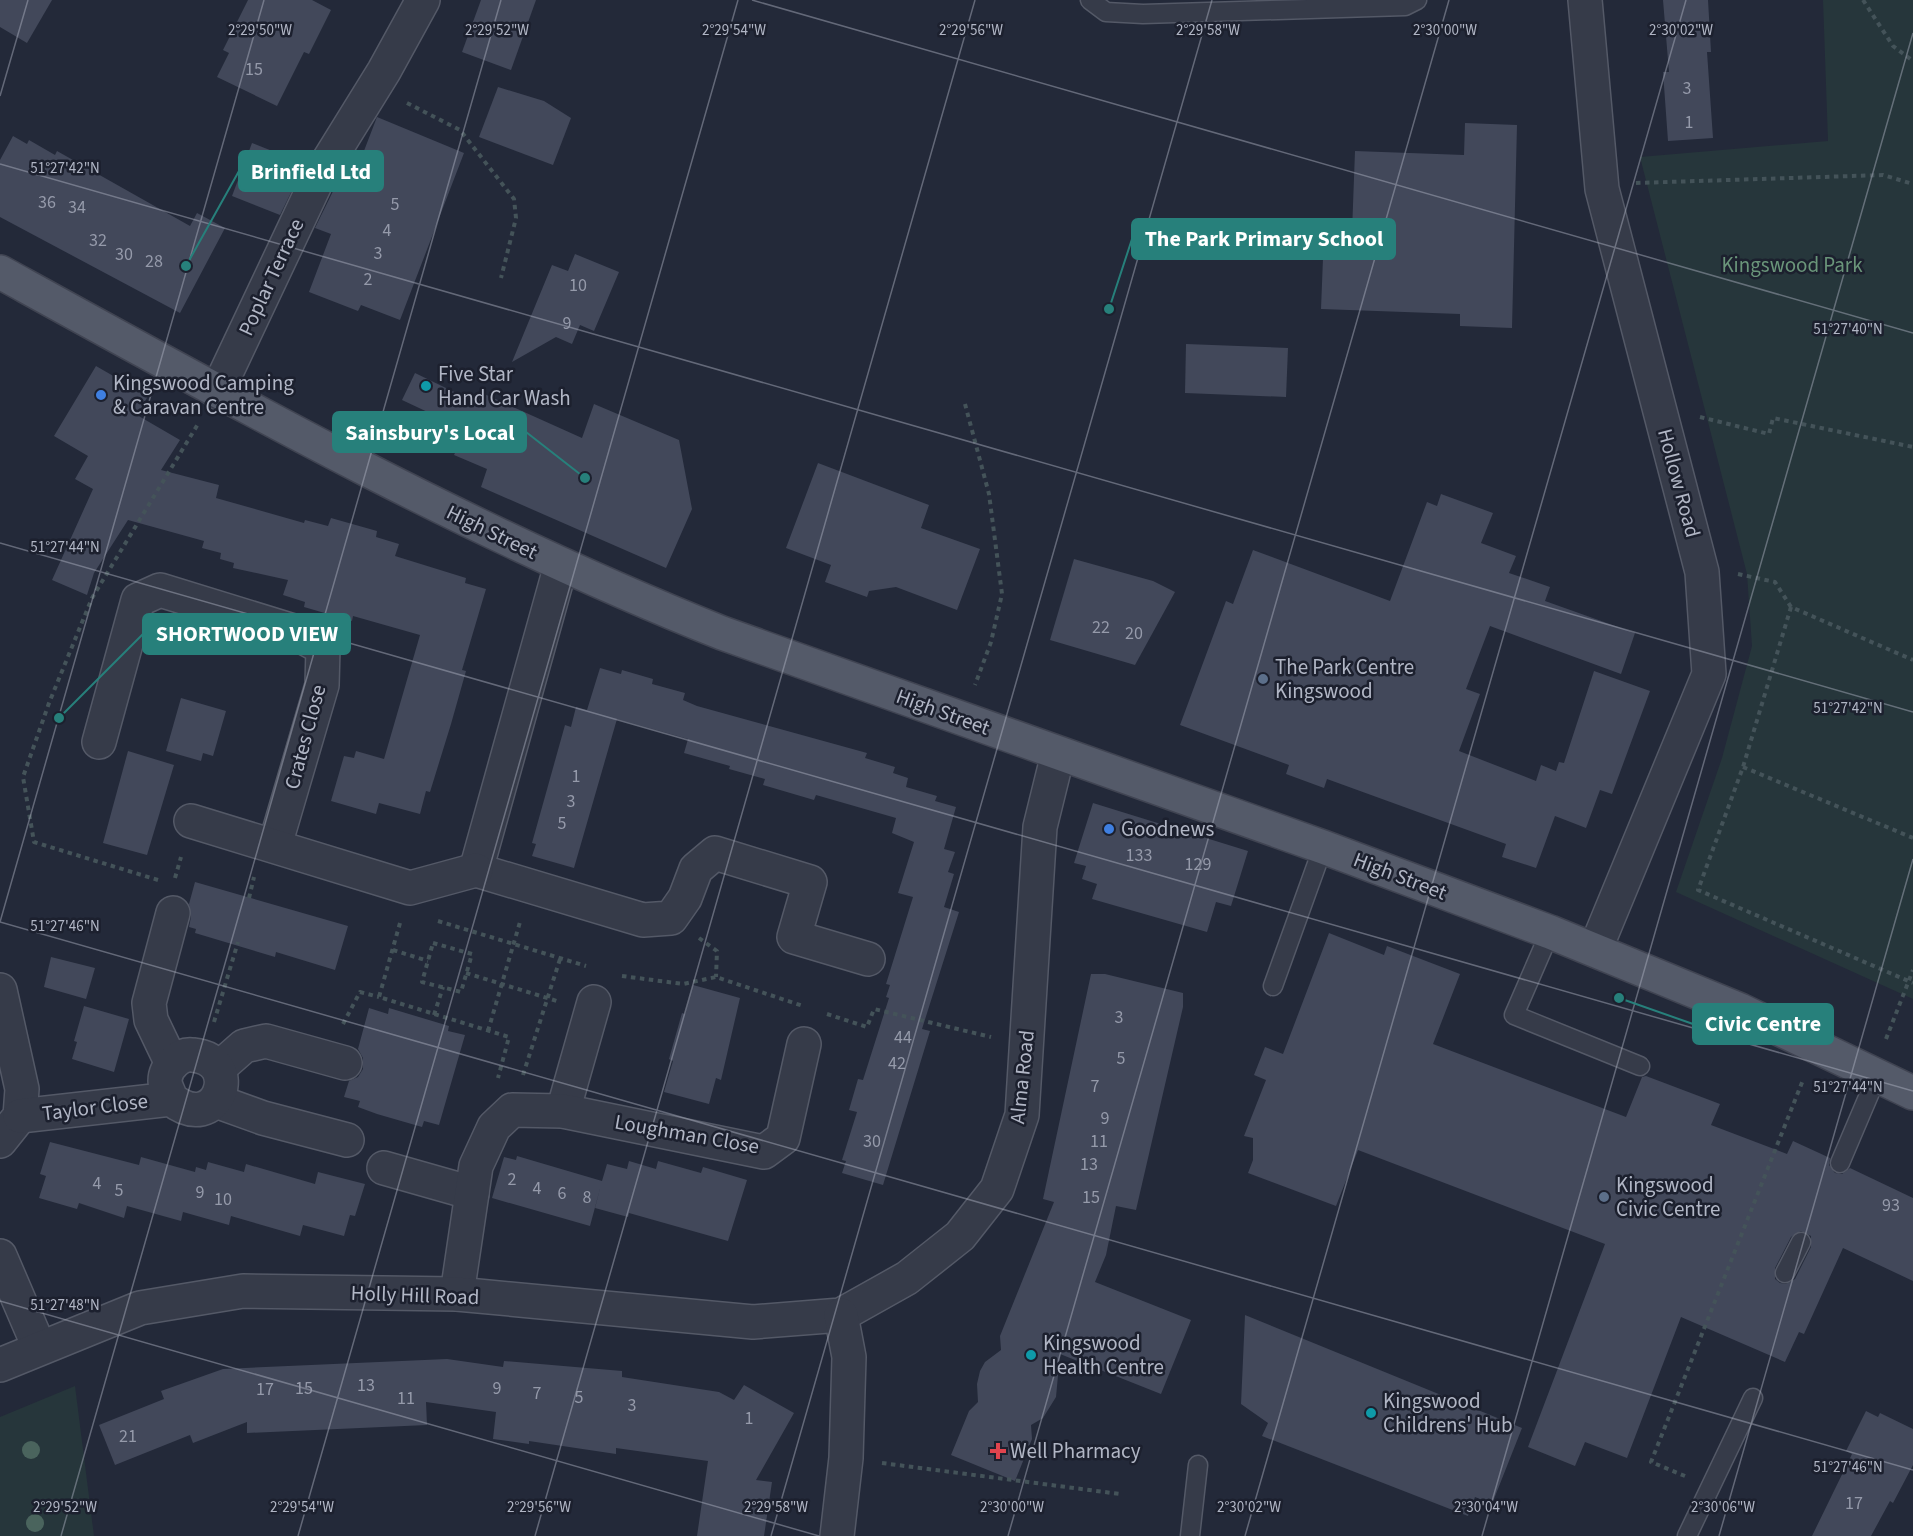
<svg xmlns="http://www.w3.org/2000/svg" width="1913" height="1536" font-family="'Source Sans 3',sans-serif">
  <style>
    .green { fill: #26363b }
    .building { fill: #42485a; fill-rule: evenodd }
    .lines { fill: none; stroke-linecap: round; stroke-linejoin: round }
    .lane-casing { stroke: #545967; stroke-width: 21 }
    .street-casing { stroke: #545967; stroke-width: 36 }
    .primary-casing { stroke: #404452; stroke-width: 36 }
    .path { stroke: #445359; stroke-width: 4; stroke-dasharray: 4.5 4.5; stroke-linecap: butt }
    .lane { stroke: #363b49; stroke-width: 18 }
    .street { stroke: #363b49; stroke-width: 33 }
    .primary { stroke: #545a69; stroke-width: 33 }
    .tree { fill: #4a645d }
    .ticks { fill: none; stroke: #b1b6c5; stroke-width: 1.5; stroke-opacity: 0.45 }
    .culture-dot { fill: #0f9aa8; stroke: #1c202e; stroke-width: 2 }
    .shop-dot { fill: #3f7fe0; stroke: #1c202e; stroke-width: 2 }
    .service-dot { fill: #5c6f8a; stroke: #1c202e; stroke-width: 2 }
    .health-dot { fill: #e0444e; stroke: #1c202e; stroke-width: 2 }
    .labels { text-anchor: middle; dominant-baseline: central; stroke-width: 5; stroke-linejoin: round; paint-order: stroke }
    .number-label { font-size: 18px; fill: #959aaa }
    .park-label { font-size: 21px; fill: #6a957a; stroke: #1c202e }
    .street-label { font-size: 21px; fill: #b1b6c5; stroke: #1c202e }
    .poi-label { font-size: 21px; fill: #b1b6c5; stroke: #1c202e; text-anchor: start }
    .ticks-label { font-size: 15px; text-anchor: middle; fill: #b1b6c5; stroke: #1c202e; stroke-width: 5; stroke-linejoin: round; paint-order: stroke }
    .leader { fill: none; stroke: #27807b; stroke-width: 2 }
    .callout-dot { fill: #27807b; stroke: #1c202e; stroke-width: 2 }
    .callout { fill: #27807b; stroke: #27807b; stroke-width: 2 }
    .callout-label { font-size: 22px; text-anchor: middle; font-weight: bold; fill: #fff }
  </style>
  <rect width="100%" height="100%" fill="#232939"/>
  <!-- green -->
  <g class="green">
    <polygon points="1823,0 1913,0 1913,999 1676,892 1722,758 1752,646 1747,574 1640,157 1828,141"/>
    <polygon points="75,1386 94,1536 0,1536 0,1417"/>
  </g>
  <!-- building -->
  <g class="building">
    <polygon points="0,0 52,0 27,43 0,27"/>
    <polygon points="248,0 312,0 331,10 309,54 304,52 277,106 217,77 229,53 223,50"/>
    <polygon points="481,0 536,0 511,70 462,52"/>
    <polygon points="1663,0 1708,0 1711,52 1707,52 1713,138 1668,141 1663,72 1669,72"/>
    <polygon points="498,87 544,101 571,118 553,165 479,137"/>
    <polygon points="377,117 464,153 400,320 361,305 358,311 309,292 331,234 315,228 340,177 352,182"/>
    <polygon points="1465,123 1517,125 1512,328 1460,326 1460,314 1321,309 1323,258 1351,259 1355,151 1464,155"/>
    <polygon points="13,136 27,144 29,140 55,155 57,151 190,226 197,213 225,228 180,313 0,217 0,160"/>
    <polygon points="252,143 305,164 280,215 232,196"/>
    <polygon points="575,254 619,272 594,331 580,325 572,344 556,337 512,362 552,265 568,271"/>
    <polygon points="1186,344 1288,348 1286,397 1185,393"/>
    <polygon points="96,366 148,396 137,415 180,440 161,470 219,485 216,498 304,523 305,520 328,526 331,518 377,531 376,537 399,544 395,556 466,578 465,583 486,589 462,670 466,671 451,724 430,792 426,791 420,814 379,803 376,814 331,801 344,756 354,758 356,751 384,759 420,635 353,616 352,621 304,607 305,602 283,595 288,580 233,568 234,563 220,559 221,553 202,548 204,541 128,520 94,573 87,595 52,580 93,489 75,479 88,456 54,436"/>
    <polygon points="415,373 477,403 482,393 582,438 594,404 679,440 692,509 666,568 481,487 487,469 454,455 466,430 402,400"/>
    <polygon points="818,463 929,505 921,528 980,549 957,610 896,587 869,591 867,597 825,582 831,565 786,548"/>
    <polygon points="1441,494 1493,513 1481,543 1516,556 1509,573 1550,587 1545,601 1635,633 1621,674 1490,626 1466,689 1480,694 1459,751 1536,781 1541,765 1556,771 1559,762 1564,763 1594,671 1650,691 1612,794 1600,790 1586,828 1555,816 1536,868 1502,857 1506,844 1327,779 1324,788 1286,774 1289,765 1180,725 1226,601 1233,604 1253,550 1390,601 1427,502 1437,506"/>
    <polygon points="1074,559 1153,581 1175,592 1135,665 1050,640"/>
    <polygon points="600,668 621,674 622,670 653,679 652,684 685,693 683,700 697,706 867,753 865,758 895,767 893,773 908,778 906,787 937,796 935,801 956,807 944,849 955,852 948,872 954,874 944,907 959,912 922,1029 930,1031 883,1185 842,1173 846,1161 842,1160 857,1112 849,1110 858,1079 863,1080 889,998 886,997 890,985 886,984 913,897 898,893 914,842 892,833 896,818 816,795 814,800 763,785 765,779 729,769 730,766 684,753 688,739 617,719 574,868 532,856 536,844 532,843 565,725 571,727 576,707 587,710"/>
    <polygon points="181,698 226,711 213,756 203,753 201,761 166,751"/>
    <polygon points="128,751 174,765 147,855 103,843"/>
    <polygon points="1093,803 1248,851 1231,906 1216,902 1207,932 1092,899 1097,884 1082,879 1086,866 1074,863"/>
    <polygon points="195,882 348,926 335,970 276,952 275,957 195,933 196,929 189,927 191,917 189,904"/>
    <path d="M1329 933 1384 955 1387 946 1460 974 1433 1044 1626 1117 1642 1077 1646 1076 1720 1104 1711 1125 1787 1154 1793 1141 1830 1158 1829 1165 1835 1173 1842 1174 1850 1168 1913 1198V1281L1843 1248 1804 1334 1799 1332 1785 1362 1681 1317 1627 1458 1585 1442 1575 1466 1528 1447 1605 1244 1358 1150 1336 1206 1248 1173 1253 1160V1138L1244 1136 1266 1080 1254 1075 1265 1047 1283 1054ZM1801 1231 1811 1236V1247L1795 1279 1786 1284 1780 1283 1775 1279V1268L1791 1237Z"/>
    <polygon points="51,957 95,968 86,999 44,987"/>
    <polygon points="1091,974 1105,974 1183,993 1183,1007 1136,1210 1116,1206 1106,1255 1095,1282 1191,1320 1161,1394 1060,1354 1056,1397 1043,1418 1031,1425 1032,1439 1015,1481 951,1455 969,1411 978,1402 977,1384 980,1371 985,1362 1001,1350 1000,1336 1054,1202 1043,1199"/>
    <polygon points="693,985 740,998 721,1080 716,1078 709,1104 664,1092 673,1061 669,1059 682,1013 685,1014"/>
    <polygon points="84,1006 129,1019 114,1072 72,1059 77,1042 74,1041"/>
    <polygon points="369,1008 388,1014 389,1008 449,1026 448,1031 465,1035 439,1125 424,1121 422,1127 377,1114 358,1107 360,1101 344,1097 349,1081 358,1077 363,1069 363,1058 358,1049"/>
    <polygon points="50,1142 139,1165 141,1157 195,1172 196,1167 206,1170 208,1162 244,1172 246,1164 315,1184 318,1172 365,1184 355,1216 350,1215 344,1236 303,1225 300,1236 231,1216 229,1225 183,1212 181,1221 127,1206 124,1218 79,1203 77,1209 39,1198 46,1176 40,1174"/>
    <polygon points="517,1156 602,1181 607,1164 627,1169 629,1161 656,1169 658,1161 701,1173 703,1167 747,1180 728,1241 629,1213 628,1217 595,1208 601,1185 590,1226 492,1198 504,1157 516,1160"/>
    <polygon points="1245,1315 1522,1428 1492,1504 1475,1497 1468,1516 1262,1436 1268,1423 1241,1404"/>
    <polygon points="447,1359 503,1367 504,1361 622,1371 622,1377 719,1392 734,1400 744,1385 794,1413 756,1480 772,1482 764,1536 697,1536 708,1461 616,1448 616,1454 529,1441 529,1444 493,1439 496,1412 426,1402 427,1425 247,1433 247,1422 193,1443 190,1435 115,1465 99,1425 164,1399 161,1391 223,1369"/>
    <polygon points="1866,1411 1878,1417 1880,1413 1913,1429 1913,1465 1893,1503 1890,1501 1871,1536 1812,1536 1852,1454 1846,1451"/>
  </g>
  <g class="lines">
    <!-- lane casing -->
    <g class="lane-casing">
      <g id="lane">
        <polyline points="1090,0 1106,12 1143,14 1405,6 1417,0"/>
        <polyline points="1550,932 1514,1015 1640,1066"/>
        <polyline points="1273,986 1323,847"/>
        <polyline points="1840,1163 1877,1076"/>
        <polyline points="1785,1273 1801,1242"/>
        <polyline points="1190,1536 1198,1465"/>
        <polyline points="1687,1536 1753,1398"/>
      </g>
    </g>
    <!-- street casing -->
    <g class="street-casing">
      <g id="street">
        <polyline points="1585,0 1602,189 1702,572 1709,674 1595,950"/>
        <polyline points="217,392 319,176 384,71 423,0"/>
        <polyline points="561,565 476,870 643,920 671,918 685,898 696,869 715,853 810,882 794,937 868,959"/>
        <polyline points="99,742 138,600 160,590 290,630 323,648 322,685 275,845"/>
        <polyline points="191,821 410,888 476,870"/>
        <polyline points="0,990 22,1089 20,1116 0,1141"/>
        <polyline points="172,1064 151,1020 149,1003 173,913"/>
        <polyline points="219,1068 244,1046 266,1041 345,1063"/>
        <polyline points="216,1101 263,1118 347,1140"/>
        <polyline points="563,1111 594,1002"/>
        <path d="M20 1116 171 1099C218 1137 245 1060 193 1055 180 1053 165 1067 165 1081 165 1086 169 1093 171 1099"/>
        <polyline points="384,1168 472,1193"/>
        <polyline points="0,1256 39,1347"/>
        <polyline points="457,1294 476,1166 494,1127 512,1110 563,1111 764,1152 783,1138 804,1044"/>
        <polyline points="0,1365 140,1308 243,1291 457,1294 753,1322 841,1315 907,1278 960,1236 997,1189 1022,1115 1040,827 1058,754"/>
        <polyline points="837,1536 846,1458 849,1357 841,1315"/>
      </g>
    </g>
    <!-- primary casing -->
    <g class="primary-casing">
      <path id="primary" d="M0 272C236 402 471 533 722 633L1323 847 1550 932 1740 1010 1913 1093"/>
    </g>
    <!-- path -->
    <g class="path">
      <polyline points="1863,0 1893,46 1913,61"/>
      <polyline points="407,103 460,130 514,199 516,218 501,278"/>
      <polyline points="1636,183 1883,175 1913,184"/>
      <polyline points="965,404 989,494 1002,594 991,642 975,685"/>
      <polyline points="1700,417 1769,434 1773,418 1913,447"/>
      <polyline points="1738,574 1775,582 1791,607 1913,660"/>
      <polyline points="1791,607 1743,767 1698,890 1913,983"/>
      <polyline points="1743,767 1913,838"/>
      <polyline points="175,878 181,857"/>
      <polyline points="158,880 34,842 23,777 49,703 92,598 198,424"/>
      <polyline points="249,898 254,877"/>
      <polyline points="438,921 586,966"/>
      <polyline points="400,923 379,997 509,1037 498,1078"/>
      <polyline points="699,938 717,951 716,977"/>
      <polygon points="433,943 472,954 461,992 422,982"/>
      <polyline points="393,950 428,961"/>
      <polyline points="466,973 557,1001"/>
      <polyline points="622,976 683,984 716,977 803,1006"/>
      <polyline points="827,1014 867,1027 874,1009 991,1037"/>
      <polyline points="434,1015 443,987"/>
      <polyline points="214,1022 238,942"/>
      <polyline points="343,1024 360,992 379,997"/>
      <polyline points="488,1031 520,922"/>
      <polyline points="1886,1039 1913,970"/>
      <polyline points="523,1075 560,959"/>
      <polyline points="882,1463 1120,1494"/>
      <polyline points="1685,1476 1651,1462 1803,1080"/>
    </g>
    <!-- lane -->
    <use href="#lane" class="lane"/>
    <!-- street -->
    <use href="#street" class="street"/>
    <!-- primary -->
    <use href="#primary" class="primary"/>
  </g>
  <!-- trees -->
  <g class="tree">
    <circle cx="31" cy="1450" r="9"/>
    <circle cx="35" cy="1523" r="9"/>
  </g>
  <!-- ticks -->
  <path class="ticks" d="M752 0 1913 333M0 96 28 0M0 164 1913 712M0 543 1913 1091M0 922 264 0M0 922 1913 1470M0 1301 819 1536M61 1536 501 0M298 1536 738 0M535 1536 975 0M771 1536 1212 0M1008 1536 1449 0M1245 1536 1686 0M1482 1536 1913 33M1719 1536 1913 859"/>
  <!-- markers -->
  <g class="culture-dot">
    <circle cx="426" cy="386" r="6"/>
    <circle cx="1031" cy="1355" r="6"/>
    <circle cx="1371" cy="1413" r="6"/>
  </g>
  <g class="shop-dot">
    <circle cx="101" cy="395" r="6"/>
    <circle cx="1109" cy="829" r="6"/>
  </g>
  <g class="service-dot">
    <circle cx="1263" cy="679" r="6"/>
    <circle cx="1604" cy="1197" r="6"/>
  </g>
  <path class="health-dot" d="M995 1442h6v6h6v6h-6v6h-6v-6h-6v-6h6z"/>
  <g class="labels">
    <!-- number labels -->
    <g class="number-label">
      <text x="254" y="69">15</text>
      <text x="1687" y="88">3</text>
      <text x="1689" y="122">1</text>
      <text x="47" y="202">36</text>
      <text x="395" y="204">5</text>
      <text x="77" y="207">34</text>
      <text x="387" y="230">4</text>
      <text x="98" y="240">32</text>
      <text x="378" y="253">3</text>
      <text x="124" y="254">30</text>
      <text x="154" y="261">28</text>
      <text x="368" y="279">2</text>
      <text x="578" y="285">10</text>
      <text x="567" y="323">9</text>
      <text x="1101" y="627">22</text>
      <text x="1134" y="633">20</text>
      <text x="576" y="776">1</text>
      <text x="571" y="801">3</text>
      <text x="562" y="823">5</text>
      <text x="1139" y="855">133</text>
      <text x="1198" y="864">129</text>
      <text x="1119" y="1017">3</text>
      <text x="903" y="1037">44</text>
      <text x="1121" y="1058">5</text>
      <text x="897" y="1063">42</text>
      <text x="1095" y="1086">7</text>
      <text x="1105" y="1118">9</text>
      <text x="872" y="1141">30</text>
      <text x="1099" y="1141">11</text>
      <text x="1089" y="1164">13</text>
      <text x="512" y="1179">2</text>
      <text x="97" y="1183">4</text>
      <text x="537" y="1188">4</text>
      <text x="119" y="1190">5</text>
      <text x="200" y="1192">9</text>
      <text x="562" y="1193">6</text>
      <text x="587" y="1197">8</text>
      <text x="1091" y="1197">15</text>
      <text x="223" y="1199">10</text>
      <text x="1891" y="1205">93</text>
      <text x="366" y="1385">13</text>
      <text x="304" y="1388">15</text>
      <text x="497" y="1388">9</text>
      <text x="265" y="1389">17</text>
      <text x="537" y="1393">7</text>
      <text x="579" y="1397">5</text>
      <text x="406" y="1398">11</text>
      <text x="632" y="1405">3</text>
      <text x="749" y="1418">1</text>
      <text x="128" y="1436">21</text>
      <text x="1854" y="1503">17</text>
    </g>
    <!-- park labels -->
    <g class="park-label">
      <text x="1792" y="265">Kingswood Park</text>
    </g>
    <!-- street labels -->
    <g class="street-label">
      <text transform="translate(271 277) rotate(-65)">Poplar Terrace</text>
      <text transform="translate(1679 483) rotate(75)">Hollow Road</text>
      <text transform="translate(492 532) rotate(26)">High Street</text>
      <text transform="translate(943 712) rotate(20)">High Street</text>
      <text transform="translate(305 737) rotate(-75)">Crates Close</text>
      <text transform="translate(1400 876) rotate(21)">High Street</text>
      <text transform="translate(1022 1077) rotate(-84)">Alma Road</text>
      <text transform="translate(95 1107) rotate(-7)">Taylor Close</text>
      <text transform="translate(687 1134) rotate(10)">Loughman Close</text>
      <text transform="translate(415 1295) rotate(2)">Holly Hill Road</text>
    </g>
    <!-- poi labels -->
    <g class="poi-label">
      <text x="438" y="374">Five Star<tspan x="438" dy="24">Hand Car Wash</tspan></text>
      <text x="113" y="383">Kingswood Camping<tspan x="113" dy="24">&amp; Caravan Centre</tspan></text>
      <text x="1275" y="667">The Park Centre<tspan x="1275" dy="24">Kingswood</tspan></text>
      <text x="1121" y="829">Goodnews</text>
      <text x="1616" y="1185">Kingswood<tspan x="1616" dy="24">Civic Centre</tspan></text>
      <text x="1043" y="1343">Kingswood<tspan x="1043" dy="24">Health Centre</tspan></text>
      <text x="1383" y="1401">Kingswood<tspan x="1383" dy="24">Childrens' Hub</tspan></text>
      <text x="1010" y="1451">Well Pharmacy</text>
    </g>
  </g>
  <g class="ticks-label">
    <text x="260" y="35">2°29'50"W</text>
    <text x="497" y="35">2°29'52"W</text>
    <text x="734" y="35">2°29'54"W</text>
    <text x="971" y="35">2°29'56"W</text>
    <text x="1208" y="35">2°29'58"W</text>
    <text x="1445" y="35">2°30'00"W</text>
    <text x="1681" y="35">2°30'02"W</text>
    <text x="65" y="173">51°27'42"N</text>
    <text x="1848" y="334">51°27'40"N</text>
    <text x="65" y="552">51°27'44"N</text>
    <text x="1848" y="713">51°27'42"N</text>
    <text x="65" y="931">51°27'46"N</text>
    <text x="1848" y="1092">51°27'44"N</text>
    <text x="65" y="1310">51°27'48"N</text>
    <text x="1848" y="1472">51°27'46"N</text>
    <text x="65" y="1512">2°29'52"W</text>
    <text x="302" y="1512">2°29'54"W</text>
    <text x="539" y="1512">2°29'56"W</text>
    <text x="776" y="1512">2°29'58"W</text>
    <text x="1012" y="1512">2°30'00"W</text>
    <text x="1249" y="1512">2°30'02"W</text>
    <text x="1486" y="1512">2°30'04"W</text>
    <text x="1723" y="1512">2°30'06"W</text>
  </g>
  <!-- callouts -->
  <path class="leader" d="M186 266L239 171M1109 309L1132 239M585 478L526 432M59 718L143 634M1619 998L1693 1024"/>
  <g class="callout-dot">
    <circle cx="186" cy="266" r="6"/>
    <circle cx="1109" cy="309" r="6"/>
    <circle cx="585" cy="478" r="6"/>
    <circle cx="59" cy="718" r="6"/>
    <circle cx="1619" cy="998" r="6"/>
  </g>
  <g class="callout">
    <rect x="239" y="151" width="144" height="40" rx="6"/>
    <rect x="1132" y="219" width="263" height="40" rx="6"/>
    <rect x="333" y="412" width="193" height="40" rx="6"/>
    <rect x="143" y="614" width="207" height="40" rx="6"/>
    <rect x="1693" y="1004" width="140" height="40" rx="6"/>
  </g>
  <g class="callout-label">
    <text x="311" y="179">Brinfield Ltd</text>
    <text x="1264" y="246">The Park Primary School</text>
    <text x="430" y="440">Sainsbury's Local</text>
    <text x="247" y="641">SHORTWOOD VIEW</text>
    <text x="1763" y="1031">Civic Centre</text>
  </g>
</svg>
